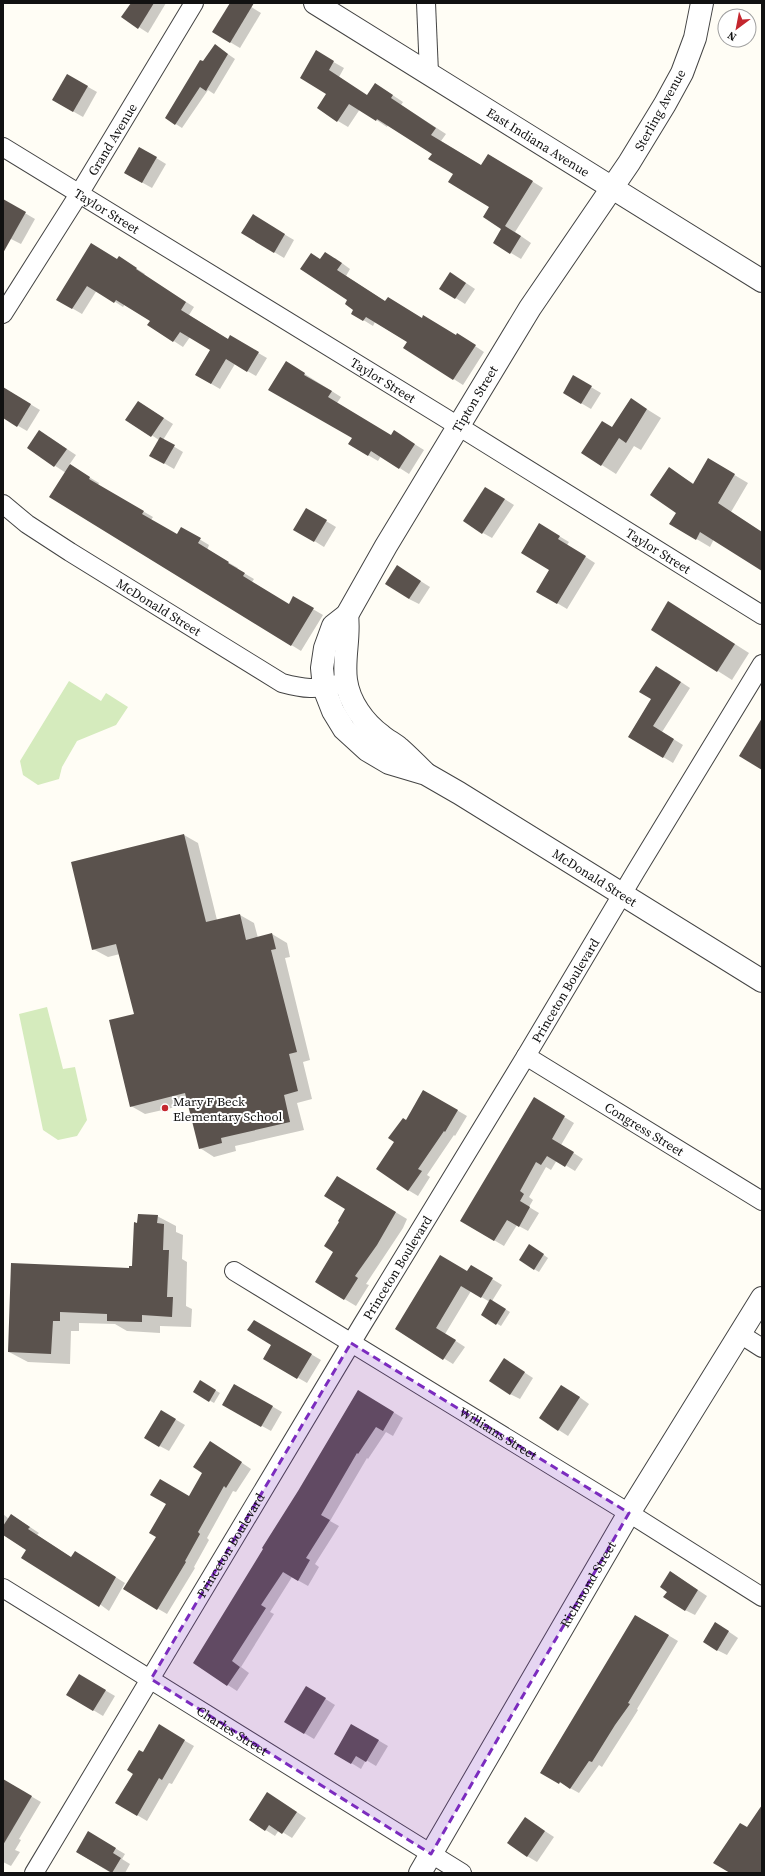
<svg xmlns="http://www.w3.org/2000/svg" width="765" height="1876" font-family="'Source Serif 4',serif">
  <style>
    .green { fill: #d5ebbd }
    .shadow { fill: #0003 }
    .building { fill: #5a524d }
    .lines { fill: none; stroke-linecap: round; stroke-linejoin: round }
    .minor-casing { stroke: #444; stroke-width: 20 }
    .tertiary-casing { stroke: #444; stroke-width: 24 }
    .minor { stroke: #fff; stroke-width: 18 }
    .tertiary { stroke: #fff; stroke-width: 22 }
    .marked { fill: #7b2cbf; fill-opacity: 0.2; stroke: #7b2cbf; stroke-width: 3; stroke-dasharray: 8 5; stroke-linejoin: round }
    .poi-dot { fill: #c4262e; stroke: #fff; stroke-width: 1.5 }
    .labels { text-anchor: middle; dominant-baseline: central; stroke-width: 4; stroke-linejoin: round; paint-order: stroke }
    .street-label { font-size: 13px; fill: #111; stroke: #fff }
    .poi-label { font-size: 13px; fill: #111; stroke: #fff; text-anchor: start }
  </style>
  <rect width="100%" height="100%" fill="#fffdf5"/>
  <!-- green -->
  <g class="green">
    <polygon points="69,681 101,701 106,693 128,707 116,725 77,741 62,767 59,779 38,785 23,775 20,761"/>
    <polygon points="47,1007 63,1069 75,1067 87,1120 77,1136 58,1140 43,1130 19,1014"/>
  </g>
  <!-- shadow -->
  <g class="shadow">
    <polygon points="132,3 166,3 148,33 123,17"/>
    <polygon points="231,3 245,3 261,13 240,48 213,32"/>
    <polygon points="222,50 235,59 214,94 208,90 182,128 166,118 203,63"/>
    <polygon points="316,52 344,68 339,77 367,96 385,90 403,102 401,105 446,134 441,141 482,166 489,155 543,188 515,232 531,243 521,259 511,253 503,229 491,207 433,154 388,124 387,127 360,109 348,127 338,121"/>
    <polygon points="67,75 97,92 83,117 53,100"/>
    <polygon points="140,148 166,164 152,188 125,173"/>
    <polygon points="6,202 35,219 21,244 3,235 3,208"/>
    <polygon points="253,216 294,240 284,258 243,233"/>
    <polygon points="335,258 350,269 346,276 386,302 466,340 484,352 463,385 405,348 408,342 375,322 373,326 352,313 354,309 349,300 320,260"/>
    <polygon points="117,260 128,263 145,274 144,275 194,307 189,315 229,340 231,337 267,358 256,376 235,364 220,389 196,375 211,350 190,337 183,347 149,325 152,320 125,304 123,307 97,290 82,314 58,300"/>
    <polygon points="460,279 475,289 465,304 440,288"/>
    <polygon points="286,362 341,397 337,403 391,436 403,437 424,450 409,474 381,456 378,461 349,444 353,438"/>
    <polygon points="574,377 601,393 591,409 564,393"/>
    <polygon points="5,389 40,410 27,431 3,417 3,393"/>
    <polygon points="148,408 173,424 163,440 183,452 174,469 150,455 159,440 127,419"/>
    <polygon points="645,408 661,418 641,450 634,446 616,474 583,453 612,428"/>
    <polygon points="49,437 76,455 69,465 99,483 98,485 153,517 151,520 177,535 181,528 209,545 207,550 238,568 237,569 254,579 252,582 289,605 294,598 323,615 301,651 214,597 66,473 28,448"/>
    <polygon points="709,460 748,483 731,512 762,532 762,570 714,539 710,547 671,524 677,513 669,469 694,484"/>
    <polygon points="495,493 514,505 492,538 483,533"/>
    <polygon points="306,509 336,527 324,547 295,529"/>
    <polygon points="539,524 569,542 567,545 595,563 567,609 537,591 550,570"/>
    <polygon points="406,572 430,587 419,604 409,599"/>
    <polygon points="683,611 749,653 732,680 652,629"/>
    <polygon points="666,672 690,688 662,732 683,745 673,763 629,736 652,699"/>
    <polygon points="184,835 198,843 217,920 240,915 254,923 258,938 272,934 287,943 290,957 285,958 310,1060 303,1062 312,1099 297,1103 304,1130 235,1146 236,1151 214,1157 200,1148 189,1104 145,1114 131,1106 135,1014 120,954 108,957 93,949"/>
    <polygon points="424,1091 467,1116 455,1136 454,1135 427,1175 430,1177 418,1196 408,1190 395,1142"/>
    <polygon points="543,1104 574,1123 561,1145 583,1159 575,1171 557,1160 551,1170 546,1167 529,1197 533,1200 529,1207 539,1213 528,1231 517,1225 504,1246 461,1221"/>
    <polygon points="337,1177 407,1219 403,1228 366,1284 369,1285 356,1306 316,1282 335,1252 341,1221 346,1208"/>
    <polygon points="157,1216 176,1226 176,1232 183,1235 182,1259 187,1262 186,1306 192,1309 191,1327 160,1326 160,1333 127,1331 115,1324 79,1323 79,1331 71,1331 70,1364 28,1362 9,1352 12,1264 130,1269 133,1267 138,1224"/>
    <polygon points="534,1248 548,1258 539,1272 534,1269"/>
    <polygon points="471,1266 502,1285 492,1301 510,1312 501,1326 482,1315 490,1302 471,1291 445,1334 465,1347 453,1364 396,1329 467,1273"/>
    <polygon points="254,1321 321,1360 307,1383 264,1358 272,1345"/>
    <polygon points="513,1365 533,1378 520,1399 510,1394"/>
    <polygon points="201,1382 220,1393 214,1403 195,1392"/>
    <polygon points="235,1385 282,1412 271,1431 224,1405"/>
    <polygon points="358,1391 403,1418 393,1436 386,1432 368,1459 367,1458 330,1521 339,1526 315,1564 319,1567 308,1586 292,1577 270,1612 274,1614 241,1667 249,1673 237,1691 194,1663 299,1492"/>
    <polygon points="571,1391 589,1404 568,1436 540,1418"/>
    <polygon points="161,1411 185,1425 169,1451 145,1438"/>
    <polygon points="220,1448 251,1469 236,1492 233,1491 207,1538 209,1540 194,1567 195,1568 167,1614 124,1589 158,1536 167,1504 189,1498"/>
    <polygon points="3,1514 9,1519 11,1515 21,1521 39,1533 37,1535 72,1558 85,1558 125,1583 109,1611 27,1550 3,1534"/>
    <polygon points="671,1572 707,1596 695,1615 685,1610 668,1592"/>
    <polygon points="636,1616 678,1641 637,1709 638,1710 602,1767 599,1765 579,1793 541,1772"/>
    <polygon points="725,1629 738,1638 727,1655 717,1650"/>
    <polygon points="79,1675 115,1696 103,1716 68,1695"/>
    <polygon points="316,1693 335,1705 314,1739 304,1733"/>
    <polygon points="352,1725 388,1746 376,1766 366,1760 361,1769 335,1753"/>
    <polygon points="159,1726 194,1746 172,1784 169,1783 147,1821 117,1803"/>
    <polygon points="3,1780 41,1802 19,1839 21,1840 15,1850 20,1852 11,1866 3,1862"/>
    <polygon points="277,1799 306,1818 292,1838 279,1830 275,1836 250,1820"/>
    <polygon points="525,1818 554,1837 537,1862 527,1856"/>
    <polygon points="98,1838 125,1854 122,1859 130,1864 125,1873 111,1873 77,1852"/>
  </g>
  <!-- building -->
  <g class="building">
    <polygon points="131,3 154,3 138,29 121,17"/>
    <polygon points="230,3 254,3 230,43 212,32"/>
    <polygon points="215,44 228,54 206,91 200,87 175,125 165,118 200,60 203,61"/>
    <polygon points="316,50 334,61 329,70 367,95 375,83 393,95 391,98 436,128 431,135 481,165 488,154 533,181 505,226 521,236 510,254 493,243 501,229 483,217 489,207 448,182 453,174 428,159 432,154 377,119 376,121 349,104 337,122 317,108 326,94 300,78"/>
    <polygon points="67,74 88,86 73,112 52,100"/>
    <polygon points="139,147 157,157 142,183 124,173"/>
    <polygon points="3,199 26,212 3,253"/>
    <polygon points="253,214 285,234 274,253 241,233"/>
    <polygon points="91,243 117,259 119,256 137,268 136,269 186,302 181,310 228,339 230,335 259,352 247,372 226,359 211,384 195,375 210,350 180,332 173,342 147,325 150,321 116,300 114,303 87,286 72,309 56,300"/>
    <polygon points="325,252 342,263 337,270 385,301 388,297 422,318 423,315 456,335 457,333 476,345 453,380 403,348 407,342 366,317 363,321 351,314 353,310 345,304 347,300 300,269 311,253 320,259"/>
    <polygon points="450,272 466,283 455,299 439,289"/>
    <polygon points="286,361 305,373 304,375 332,391 328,397 391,435 394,430 415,444 399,469 371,451 368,456 348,444 352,438 268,390"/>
    <polygon points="573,375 592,386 581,404 563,393"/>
    <polygon points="3,387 31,404 17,427 3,418"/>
    <polygon points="631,398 647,409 626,443 619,438 601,466 581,453 602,421 612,427"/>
    <polygon points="138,401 164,418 151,437 125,420"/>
    <polygon points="39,430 67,449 54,467 27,448"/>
    <polygon points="160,437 175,445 164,464 149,456"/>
    <polygon points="708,458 735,474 718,503 762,532 762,571 700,532 696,540 669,524 676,513 650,495 669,467 693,484"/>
    <polygon points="70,464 90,477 89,479 144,511 142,514 177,534 181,527 201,538 198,543 229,562 228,563 245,573 243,576 289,604 293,596 314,608 291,646 49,497"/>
    <polygon points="485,487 505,499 482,534 463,521"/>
    <polygon points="306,508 327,520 314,542 293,530"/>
    <polygon points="539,523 560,536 558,539 586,556 557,604 536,592 549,570 521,553"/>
    <polygon points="397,565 421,581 409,599 385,584"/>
    <polygon points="668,601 735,644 717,672 651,630"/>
    <polygon points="656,666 681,682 653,726 674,739 663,758 628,737 651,699 639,692"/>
    <polygon points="762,718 762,770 739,756"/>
    <polygon points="184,834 206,922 240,914 246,940 272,933 276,949 271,950 297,1052 289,1054 298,1091 284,1095 290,1122 221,1138 222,1143 199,1149 185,1093 130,1107 109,1020 134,1014 116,944 92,950 71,862"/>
    <polygon points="423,1090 458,1110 445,1132 444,1131 418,1169 422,1171 408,1191 376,1169 394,1142 388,1138 403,1118 406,1120"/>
    <polygon points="534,1097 565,1116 552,1139 574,1152 565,1167 547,1156 541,1165 536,1162 520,1191 524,1194 520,1201 530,1207 519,1227 507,1220 494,1241 460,1221"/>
    <polygon points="337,1176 396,1212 377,1245 355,1276 358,1278 344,1300 315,1282 333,1252 324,1246 339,1222 338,1221 345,1209 324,1196"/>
    <polygon points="138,1214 158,1215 157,1223 164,1224 163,1250 169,1250 167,1297 173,1297 172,1317 142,1315 142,1322 107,1321 107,1314 60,1312 60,1321 53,1321 51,1354 8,1352 11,1263 129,1268 129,1266 132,1266 134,1222 137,1223"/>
    <polygon points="529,1244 544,1254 534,1270 519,1260"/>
    <polygon points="440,1255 467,1271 471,1265 493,1278 481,1298 461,1286 436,1328 456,1340 443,1360 395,1329"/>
    <polygon points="490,1299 506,1309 496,1325 481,1315"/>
    <polygon points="254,1320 312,1354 297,1379 263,1359 271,1345 247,1330"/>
    <polygon points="504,1358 525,1372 510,1395 489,1381"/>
    <polygon points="200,1380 216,1390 209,1402 193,1392"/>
    <polygon points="234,1384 273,1406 261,1427 222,1405"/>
    <polygon points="561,1385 580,1397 558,1431 539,1418"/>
    <polygon points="358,1390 394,1412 383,1431 376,1427 358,1454 357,1453 321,1515 330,1520 306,1558 310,1560 298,1581 283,1572 261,1605 266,1608 232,1661 240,1667 227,1686 193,1663 263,1549 262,1548 298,1491"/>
    <polygon points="161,1410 176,1419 159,1447 144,1438"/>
    <polygon points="210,1441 242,1462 226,1488 224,1486 198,1532 200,1534 185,1561 186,1562 157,1610 123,1589 156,1537 149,1533 166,1504 150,1495 160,1479 189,1496 202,1473 193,1467"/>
    <polygon points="11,1514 30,1527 28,1529 71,1557 75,1551 116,1577 99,1607 21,1558 26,1550 3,1535 3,1526"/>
    <polygon points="670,1571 698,1590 685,1611 663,1597 667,1592 660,1587"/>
    <polygon points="635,1615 669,1635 628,1703 630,1704 615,1725 592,1762 589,1761 570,1789 560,1782 559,1784 540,1773"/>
    <polygon points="715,1622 729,1631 717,1651 703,1642"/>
    <polygon points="79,1674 106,1690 93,1711 66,1695"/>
    <polygon points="306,1686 326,1698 304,1734 284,1722"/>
    <polygon points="159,1724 185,1740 162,1780 159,1778 137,1816 115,1803 133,1774 127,1770 139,1750 143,1752"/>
    <polygon points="351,1724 379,1740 366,1762 356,1756 351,1764 334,1754"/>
    <polygon points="3,1779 32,1796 3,1845"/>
    <polygon points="267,1792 297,1812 282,1834 269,1825 265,1831 249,1820"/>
    <polygon points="762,1805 762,1873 730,1873 713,1863 740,1823 747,1827"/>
    <polygon points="525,1817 545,1831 527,1857 507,1843"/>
    <polygon points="88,1831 116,1848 113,1853 121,1858 112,1873 76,1852"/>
  </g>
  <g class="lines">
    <!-- minor casing -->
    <g class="minor-casing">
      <g id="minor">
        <polyline points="426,3 429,73"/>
        <path id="s1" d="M3 147 442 416 762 615"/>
        <path id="s2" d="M3 314 79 194 194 3"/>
        <path id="s3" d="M3 504 27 524 70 552 282 683C304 689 316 690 338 684"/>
        <path id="s4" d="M526 1056 762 1201"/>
        <path id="s5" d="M234 1271 629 1513 762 1597"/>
        <polyline points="740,1334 762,1348"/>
        <path id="s6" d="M3 1588 462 1873"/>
        <path id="s7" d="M34 1873 362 1325 526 1056 636 871 762 664"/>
      </g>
    </g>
    <!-- tertiary casing -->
    <g class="tertiary-casing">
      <g id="tertiary">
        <path id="s8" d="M315 3 762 281"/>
        <path id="s9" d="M702 3 695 38 682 73 665 104 629 163 530 308 386 546 347 615 333 626 325 648 322 668 324 688 333 711 344 729 367 750 389 763 426 774 459 793 762 981"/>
        <path d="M347 615C350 637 343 658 346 680 349 702 364 723 382 736 387 740 394 744 399 748 408 756 416 764 424 772"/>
        <path id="s10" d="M420 1873 629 1513 762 1298"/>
      </g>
    </g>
    <!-- minor -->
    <use href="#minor" class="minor"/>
    <!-- tertiary -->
    <use href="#tertiary" class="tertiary"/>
  </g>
  <!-- marked area -->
  <path class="marked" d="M351 1343 629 1513 431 1854 151 1679Z"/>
  <!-- markers -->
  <circle class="poi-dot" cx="165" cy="1108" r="4"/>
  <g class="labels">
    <!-- street labels -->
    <g class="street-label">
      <text transform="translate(660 110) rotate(-61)">Sterling Avenue</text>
      <text stroke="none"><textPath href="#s2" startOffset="206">Grand Avenue</textPath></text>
      <text stroke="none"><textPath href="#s8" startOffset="263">East Indiana Avenue</textPath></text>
      <text stroke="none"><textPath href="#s1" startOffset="122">Taylor Street</textPath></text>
      <text stroke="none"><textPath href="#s1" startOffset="446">Taylor Street</textPath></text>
      <text transform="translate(475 399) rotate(-59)">Tipton Street</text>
      <text stroke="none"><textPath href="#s1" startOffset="770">Taylor Street</textPath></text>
      <text stroke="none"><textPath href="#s3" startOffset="187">McDonald Street</textPath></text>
      <text stroke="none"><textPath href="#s9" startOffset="1131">McDonald Street</textPath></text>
      <text stroke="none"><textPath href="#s7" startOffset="1030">Princeton Boulevard</textPath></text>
      <text stroke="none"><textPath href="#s4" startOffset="139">Congress Street</textPath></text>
      <text stroke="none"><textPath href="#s7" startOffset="706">Princeton Boulevard</textPath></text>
      <text stroke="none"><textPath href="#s5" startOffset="310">Williams Street</textPath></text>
      <text stroke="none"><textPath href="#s7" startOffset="382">Princeton Boulevard</textPath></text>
      <text stroke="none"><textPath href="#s10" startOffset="334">Richmond Street</textPath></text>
      <text stroke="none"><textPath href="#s6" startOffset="270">Charles Street</textPath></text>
    </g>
    <!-- poi labels -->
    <g class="poi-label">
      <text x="173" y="1101">Mary F Beck<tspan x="173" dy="15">Elementary School</tspan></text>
    </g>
  </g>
  <!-- border -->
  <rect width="765" height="1876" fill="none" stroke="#111111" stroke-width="8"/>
  <!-- north arrow -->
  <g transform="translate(737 28) rotate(212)"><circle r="19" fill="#ffffff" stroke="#a0a0a0"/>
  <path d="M0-3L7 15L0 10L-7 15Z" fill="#c4262e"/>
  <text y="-6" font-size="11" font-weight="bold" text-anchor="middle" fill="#111111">N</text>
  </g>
</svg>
